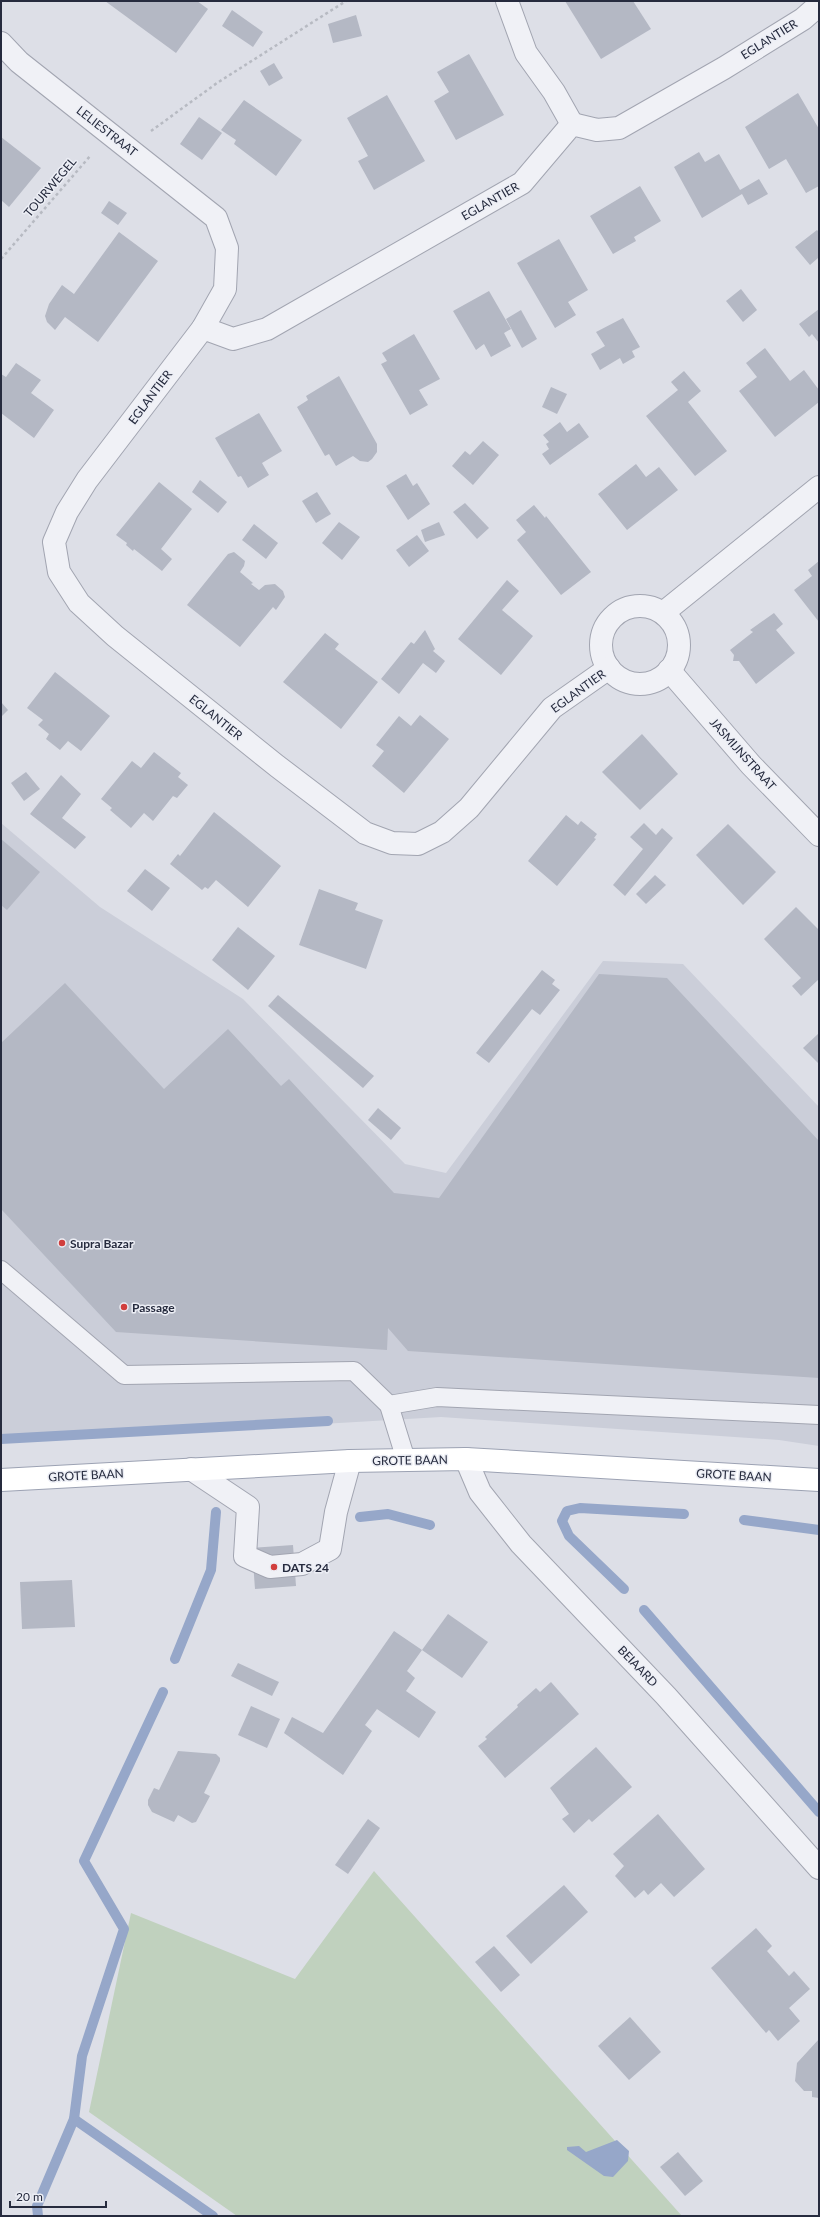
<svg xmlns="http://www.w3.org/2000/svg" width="820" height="2217" font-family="Lato,sans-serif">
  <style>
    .built { fill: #cbced9 }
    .green { fill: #c0d1be }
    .water { fill: #96a7c9 }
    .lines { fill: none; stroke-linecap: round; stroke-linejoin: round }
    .stream { stroke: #96a7c9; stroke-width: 10 }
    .building { fill: #b4b8c4 }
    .lane-casing { stroke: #a2a5b1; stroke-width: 20 }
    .street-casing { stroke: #a2a5b1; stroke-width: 24 }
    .primary-casing { stroke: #9ca2b3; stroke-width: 24 }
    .path { stroke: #b7bac2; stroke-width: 2.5; stroke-dasharray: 3 3; stroke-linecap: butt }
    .lane { stroke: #f0f1f6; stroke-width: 18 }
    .street { stroke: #f0f1f6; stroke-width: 22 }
    .primary { stroke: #fff; stroke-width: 22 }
    .poi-dot { fill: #d13e3d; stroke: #eceef5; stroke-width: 1.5 }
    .labels { text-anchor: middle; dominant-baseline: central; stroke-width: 3; stroke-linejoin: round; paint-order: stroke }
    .street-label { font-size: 12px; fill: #262b3e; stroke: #eceef5 }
    .poi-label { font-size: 12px; font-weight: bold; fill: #262b3e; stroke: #eceef5; text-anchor: start }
  </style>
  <rect width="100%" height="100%" fill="#dddfe7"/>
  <!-- built -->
  <polygon class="built" points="1,823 100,907 243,999 405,1164 446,1173 603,961 683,964 819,1107 819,1446 779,1440 441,1417 1,1443"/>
  <!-- green -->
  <polygon class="green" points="374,1871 682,2216 237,2216 89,2112 131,1913 295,1979"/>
  <!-- water -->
  <polygon class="water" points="617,2140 629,2151 628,2161 613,2177 604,2176 567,2150 567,2147 579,2146 586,2152"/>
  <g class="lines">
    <!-- stream -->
    <g class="stream">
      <polyline points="1,1439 328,1421"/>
      <polyline points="360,1517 388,1514 430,1525"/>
      <polyline points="744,1520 819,1530"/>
      <polyline points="624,1589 569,1536 562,1521 567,1511 580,1508 684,1514"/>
      <polyline points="644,1610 819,1812"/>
      <polyline points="175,1659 211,1570 216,1512"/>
      <polyline points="74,2119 213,2216"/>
      <polyline points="38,2216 37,2206 74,2119 82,2056 124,1929 84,1861 163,1692"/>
    </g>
  </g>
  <!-- building -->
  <g class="building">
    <polygon points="105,1 197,1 208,9 176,53"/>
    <polygon points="565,1 633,1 651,29 601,59"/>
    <polygon points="232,10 263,32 253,47 222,26"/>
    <polygon points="356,15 362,36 333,43 328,24"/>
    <polygon points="469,54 504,115 456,140 434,101 449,92 437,72"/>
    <polygon points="274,63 283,78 269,86 260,71"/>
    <polygon points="798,93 819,129 819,186 806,193 786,159 769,169 745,127"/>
    <polygon points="387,95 425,161 374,190 358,161 368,156 347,118"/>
    <polygon points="244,100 302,140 276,176 234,144 236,140 221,130"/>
    <polygon points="199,117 222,133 202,160 180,144"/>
    <polygon points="1,137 41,168 9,207 1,200"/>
    <polygon points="699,152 705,162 719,154 740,190 759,179 768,194 748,205 742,194 702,218 674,167"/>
    <polygon points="640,186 661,221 634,237 636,241 613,254 590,216"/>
    <polygon points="109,201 127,213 118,225 101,213"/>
    <polygon points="817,230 819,232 819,260 818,258 810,265 795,247"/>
    <polygon points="119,232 158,261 98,342 65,317 55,330 47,322 45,316 49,304 62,285 74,294"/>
    <polygon points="559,239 588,290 568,302 576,315 555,328 517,263"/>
    <polygon points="741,289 757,310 743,322 726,301"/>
    <polygon points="489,291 511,329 504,333 511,346 491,357 484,344 476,350 453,311"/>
    <polygon points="819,309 819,343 812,334 809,337 799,324"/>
    <polygon points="521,310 537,339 522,348 506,319"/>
    <polygon points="623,318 640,347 632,351 635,357 623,364 620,358 600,370 591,354 605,346 596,332"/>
    <polygon points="414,334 440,379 419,390 428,405 410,415 381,364 387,361 382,353"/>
    <polygon points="765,348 790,381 804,370 819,390 819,402 775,437 739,391 757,377 746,363"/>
    <polygon points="16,363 41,380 31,393 54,410 34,438 1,413 1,374 6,377"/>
    <polygon points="684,371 701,391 688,402 727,451 695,476 646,416 678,390 671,382"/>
    <polygon points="339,376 377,444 377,452 372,459 368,462 360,461 353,456 336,466 329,454 325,456 297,407 308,400 306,396"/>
    <polygon points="551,387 567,394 557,414 542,407"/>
    <polygon points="259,413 282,451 262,463 269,475 248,488 241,476 238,477 215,438"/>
    <polygon points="560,422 567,432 579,423 589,437 550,465 542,454 549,449 546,444 549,442 543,435"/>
    <polygon points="483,441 499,455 473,485 452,466 465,451 470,455"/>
    <polygon points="636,464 646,477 659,467 678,490 627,530 598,494"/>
    <polygon points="406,474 413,486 417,483 430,504 408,520 386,486"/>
    <polygon points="200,480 227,502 218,513 192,492"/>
    <polygon points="159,482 192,509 161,549 172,559 162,571 134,549 133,551 126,545 127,543 116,535"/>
    <polygon points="317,492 331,514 316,523 302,501"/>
    <polygon points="465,503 489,528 477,539 453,512"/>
    <polygon points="534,505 545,518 546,516 591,572 561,595 517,540 526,532 516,520"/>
    <polygon points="339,522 360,537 342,560 322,543"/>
    <polygon points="439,522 445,535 425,542 421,530"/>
    <polygon points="254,524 278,543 266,559 242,540"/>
    <polygon points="417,535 429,551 409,567 396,550"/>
    <polygon points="234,552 245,561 244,566 240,572 253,583 251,584 259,590 265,585 275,584 283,591 285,597 276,610 273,607 240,647 187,605 228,554"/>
    <polygon points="819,561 819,622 794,590 812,576 808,570"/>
    <polygon points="507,580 519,591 502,610 533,636 501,675 458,639"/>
    <polygon points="774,613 783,624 776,630 795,653 756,684 739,661 733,661 734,655 730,650 753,632 750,630"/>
    <polygon points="425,630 435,649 433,651 445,661 436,673 423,663 399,694 381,679 411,642 414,644"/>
    <polygon points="325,633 339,644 335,649 378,682 341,729 283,682"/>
    <polygon points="55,672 110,716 81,751 68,741 60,750 46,739 49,734 38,725 43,720 27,708"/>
    <polygon points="1,702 8,710 1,717"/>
    <polygon points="420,715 449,739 404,793 372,766 384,751 376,745 399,716 411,726"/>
    <polygon points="642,734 678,774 640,810 602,772"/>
    <polygon points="154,752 181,773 178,777 188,785 177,798 173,796 153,821 144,813 131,828 110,810 112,808 101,799 132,761 141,768"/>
    <polygon points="26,772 40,789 24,801 11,783"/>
    <polygon points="61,775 81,794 62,818 86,837 75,849 30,814"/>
    <polygon points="214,812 281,866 248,907 216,880 208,889 205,887 202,890 170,864 178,854 180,856"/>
    <polygon points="566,815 578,825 581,821 597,834 594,838 596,839 557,886 528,861"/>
    <polygon points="644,823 656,835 662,828 673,838 625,896 613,885 643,849 630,837"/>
    <polygon points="728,824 776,872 743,905 696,855"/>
    <polygon points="1,839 40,872 7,910 1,905"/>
    <polygon points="145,869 170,888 152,911 127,891"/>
    <polygon points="655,875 666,885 646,904 636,894"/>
    <polygon points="319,889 358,903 355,910 383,920 366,969 299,945"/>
    <polygon points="796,907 819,930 819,979 801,996 792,986 801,978 764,939"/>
    <polygon points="238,927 275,956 248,990 212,960"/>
    <polygon points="542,970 555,980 552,984 560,990 540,1015 532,1009 489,1063 476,1053"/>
    <polygon points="599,974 667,978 819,1141 819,1378 408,1351 388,1328 387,1350 116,1332 1,1209 1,1043 65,983 164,1089 228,1029 281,1086 289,1079 394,1193 439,1198"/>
    <polygon points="278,995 374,1076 363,1088 268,1006"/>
    <polygon points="819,1033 819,1064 803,1048"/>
    <polygon points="378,1108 401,1128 391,1140 368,1120"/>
    <polygon points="293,1545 296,1586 255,1589 252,1548"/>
    <polygon points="72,1580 75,1627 22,1629 20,1582"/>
    <polygon points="448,1614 488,1642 462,1678 422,1650"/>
    <polygon points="394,1631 422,1650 407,1671 415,1678 406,1691 436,1712 419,1738 377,1709 365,1725 372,1731 343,1775 284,1733 292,1717 323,1733"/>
    <polygon points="238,1663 279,1682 272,1696 231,1676"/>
    <polygon points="551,1682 579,1714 505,1778 478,1746 487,1739 485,1737 518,1707 517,1705 536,1688 540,1692"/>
    <polygon points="251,1706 280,1719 267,1748 238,1735"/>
    <polygon points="596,1747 632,1787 592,1822 589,1819 574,1833 562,1819 569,1814 550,1788"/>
    <polygon points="178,1751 216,1754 220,1758 220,1761 204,1793 210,1796 196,1822 192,1823 178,1815 174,1822 152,1812 148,1805 148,1800 154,1788 159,1790"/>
    <polygon points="658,1814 705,1869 674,1897 661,1883 648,1895 644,1890 635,1898 615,1876 624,1866 613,1854"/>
    <polygon points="368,1819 380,1828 348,1874 335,1865"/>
    <polygon points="564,1885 588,1912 531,1964 506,1936"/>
    <polygon points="756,1928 772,1946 767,1951 789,1976 794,1971 810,1989 789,2008 800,2021 778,2041 769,2030 766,2033 711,1968"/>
    <polygon points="494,1946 520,1975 501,1992 475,1962"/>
    <polygon points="630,2017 661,2052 629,2080 598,2046"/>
    <polygon points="819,2039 819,2098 812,2097 812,2091 804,2091 795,2081 797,2063"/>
    <polygon points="678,2152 703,2181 685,2196 660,2167"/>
  </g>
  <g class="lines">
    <!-- lane casing -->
    <g class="lane-casing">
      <g id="lane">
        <polyline points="1,1270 124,1375 354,1371 389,1405 406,1460"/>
        <polyline points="389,1405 437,1397 819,1415"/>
      </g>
    </g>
    <!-- street casing -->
    <g class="street-casing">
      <g id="street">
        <polyline points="507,1 526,53 554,92 572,124"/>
        <polyline points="1,43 19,62 216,218 227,248 225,289 203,328"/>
        <circle cx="640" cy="645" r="39"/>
        <polyline points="663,613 819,487"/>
        <polyline points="609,668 552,708 469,808 442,832 418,844 392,843 365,833 277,766 115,636 79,603 59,572 54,542 67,512 87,480 203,328 233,339 267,329 522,183 572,124 597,130 619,128 724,68 803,19 819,5"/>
        <polyline points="669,670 751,765 819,835"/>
        <polyline points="466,1459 480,1492 521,1544 666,1696 819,1868"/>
        <polyline points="191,1469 248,1507 245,1556 270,1567 302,1564 330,1549 336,1512 350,1461"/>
      </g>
    </g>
    <!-- primary casing -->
    <g class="primary-casing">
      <polyline id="primary" points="1,1480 350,1461 466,1459 819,1480"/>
    </g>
    <!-- path -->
    <g class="path">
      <polyline points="151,131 217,83 346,1"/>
      <polyline points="1,259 91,155"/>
    </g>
    <!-- lane -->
    <use href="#lane" class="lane"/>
    <!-- street -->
    <use href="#street" class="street"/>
    <!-- primary -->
    <use href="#primary" class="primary"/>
  </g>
  <!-- markers -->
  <g class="poi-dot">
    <circle cx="62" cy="1243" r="4"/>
    <circle cx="124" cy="1307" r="4"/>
    <circle cx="274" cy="1567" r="4"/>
  </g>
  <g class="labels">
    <!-- street labels -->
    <g class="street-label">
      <text transform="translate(769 39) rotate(-32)">EGLANTIER</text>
      <text transform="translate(107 131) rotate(38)">LELIESTRAAT</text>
      <text transform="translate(50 187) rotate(-50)">TOURWEGEL</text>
      <text transform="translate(490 201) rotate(-30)">EGLANTIER</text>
      <text transform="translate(150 397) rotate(-53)">EGLANTIER</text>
      <text transform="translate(578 691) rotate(-36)">EGLANTIER</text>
      <text transform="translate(216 717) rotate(39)">EGLANTIER</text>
      <text transform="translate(743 754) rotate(48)">JASMIJNSTRAAT</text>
      <text transform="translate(410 1460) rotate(-1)">GROTE BAAN</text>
      <text transform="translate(86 1475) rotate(-3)">GROTE BAAN</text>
      <text transform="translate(734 1475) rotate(3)">GROTE BAAN</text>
      <text transform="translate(638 1666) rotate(46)">BEIAARD</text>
    </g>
    <!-- poi labels -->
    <g class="poi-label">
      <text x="70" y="1243">Supra Bazar</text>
      <text x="132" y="1307">Passage</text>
      <text x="282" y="1567">DATS 24</text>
    </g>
  </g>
  <!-- border -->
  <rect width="820" height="2217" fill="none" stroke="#262b3e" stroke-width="4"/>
  <!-- scale -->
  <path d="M10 2201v6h96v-6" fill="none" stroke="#262b3e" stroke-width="2"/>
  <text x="16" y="2201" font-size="12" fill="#262b3e" stroke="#eceef5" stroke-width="3" paint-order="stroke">20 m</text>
</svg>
